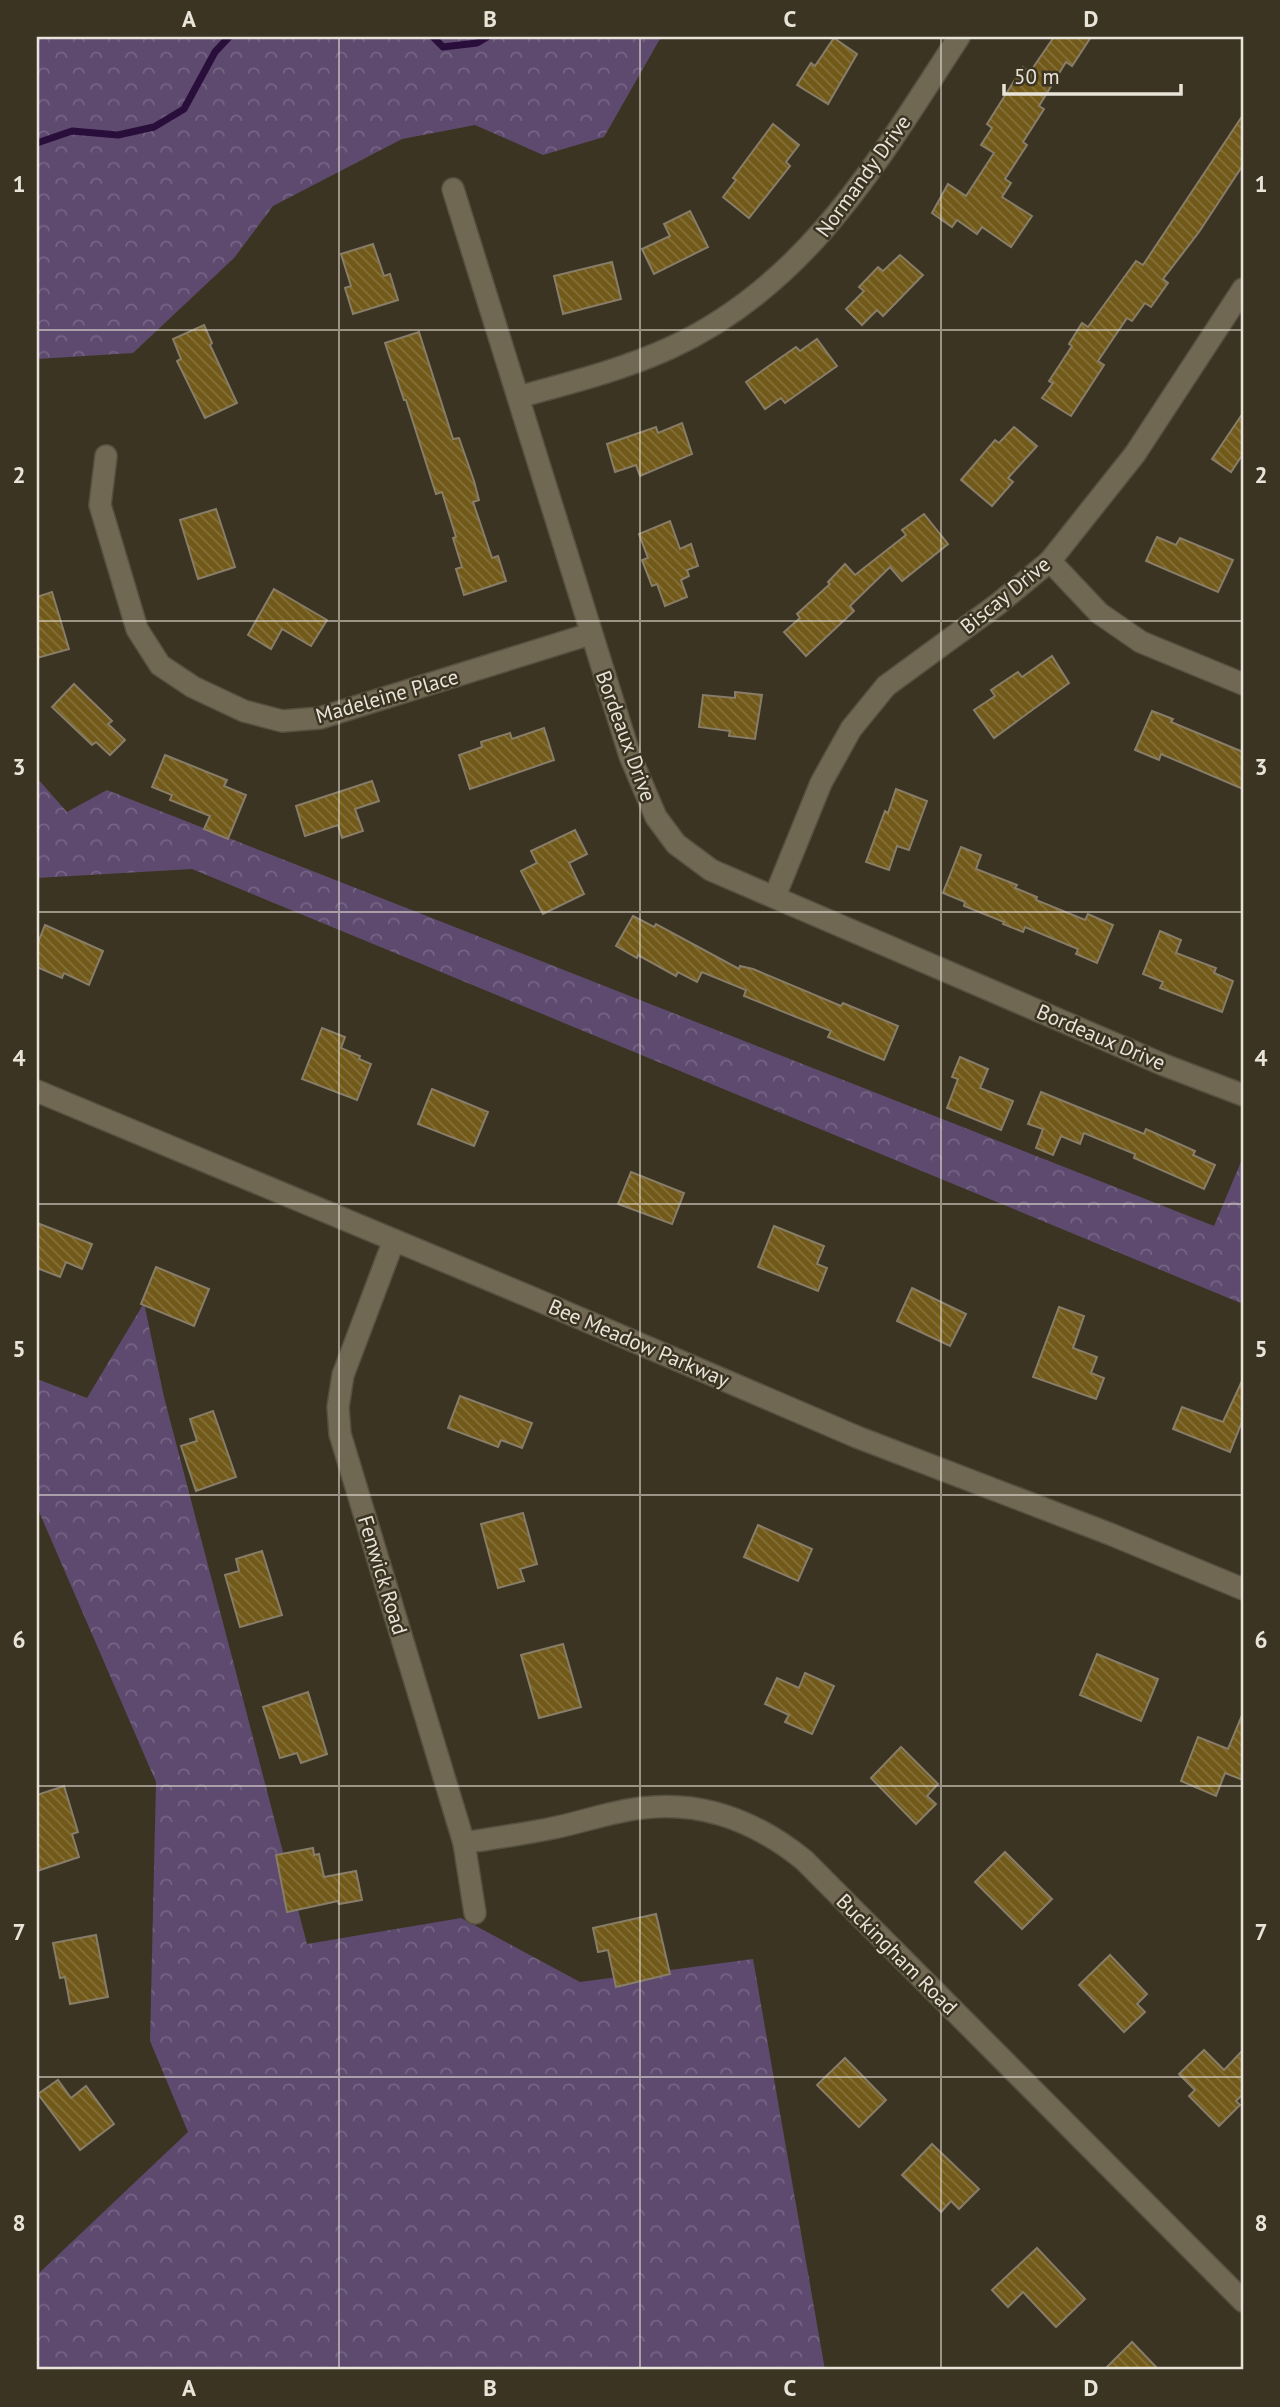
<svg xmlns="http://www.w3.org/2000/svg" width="1280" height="2407" font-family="'PT Sans',sans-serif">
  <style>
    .forest { fill: url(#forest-crowns) }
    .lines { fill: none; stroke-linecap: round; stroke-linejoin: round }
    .stream { stroke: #290e3b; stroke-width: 7 }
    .building { fill: url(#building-back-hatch); stroke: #877d68; stroke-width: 2 }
    .minor-casing { stroke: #565040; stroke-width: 24 }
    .tertiary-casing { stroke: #565040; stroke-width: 24 }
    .minor { stroke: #716854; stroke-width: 21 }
    .tertiary { stroke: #716854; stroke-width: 21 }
    .grid { fill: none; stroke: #e9e4d9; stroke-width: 2; stroke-opacity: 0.55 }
    .labels { text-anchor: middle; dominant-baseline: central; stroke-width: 5; stroke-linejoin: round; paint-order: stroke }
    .street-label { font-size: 21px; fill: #e9e4d9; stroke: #3c3422 }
    .neatline { fill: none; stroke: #e9e4d9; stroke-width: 2.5 }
    .grid-label { font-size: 23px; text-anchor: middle; font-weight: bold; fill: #e9e4d9 }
  </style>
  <defs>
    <pattern id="forest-crowns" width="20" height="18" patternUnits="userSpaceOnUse" patternTransform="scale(1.75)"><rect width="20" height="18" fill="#5e4a6f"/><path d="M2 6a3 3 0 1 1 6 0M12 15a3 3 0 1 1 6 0" fill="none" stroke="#756483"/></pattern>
    <pattern id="building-back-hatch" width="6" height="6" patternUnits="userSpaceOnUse" patternTransform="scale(1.75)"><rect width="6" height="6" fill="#715919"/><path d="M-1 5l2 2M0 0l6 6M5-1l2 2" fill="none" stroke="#85713a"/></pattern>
  </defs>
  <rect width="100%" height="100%" fill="#3c3422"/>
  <!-- forest -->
  <g class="forest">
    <polygon points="37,37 661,37 604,137 543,155 475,125 402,139 273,206 234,258 133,353 37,359"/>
    <polygon points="37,778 67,812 107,790 1214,1226 1243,1157 1243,1304 192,869 37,878"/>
    <polygon points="144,1303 164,1397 307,1944 461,1918 580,1982 753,1959 825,2370 37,2370 37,2275 188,2132 150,2041 156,1782 37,1507 37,1379 87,1398"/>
  </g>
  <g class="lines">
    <!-- stream -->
    <g class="stream">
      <polyline points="433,37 443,47 477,43 487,37"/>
      <polyline points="37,143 72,131 118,135 154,127 184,109 215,52 229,37"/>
    </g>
  </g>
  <!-- building -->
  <g class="building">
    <polygon points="1054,37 1091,37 1072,66 1066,62 1039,106 1044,109 1023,142 1027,145 1005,179 1011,183 1002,197 1032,216 1011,247 982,227 977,234 957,220 952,227 932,213 948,184 966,196 994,153 981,145 992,128 987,124 1023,67 1030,72"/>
    <polygon points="834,38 857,54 828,104 797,85 811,63 815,66"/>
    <polygon points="1243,115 1243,165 1199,232 1163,279 1168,283 1151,307 1145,303 1132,321 1127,318 1098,361 1104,365 1071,416 1042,398 1053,383 1049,381 1072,346 1069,344 1082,323 1088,327 1136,261 1143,265"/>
    <polygon points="773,124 799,145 786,162 790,166 749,218 723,197 736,180 733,178"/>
    <polygon points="690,211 708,247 654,274 642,249 670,236 664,224"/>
    <polygon points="373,244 384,276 390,274 398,300 353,314 345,288 351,286 341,254"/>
    <polygon points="900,255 923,275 883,316 877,310 862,325 846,309 864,291 859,287 878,267 883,271"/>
    <polygon points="612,262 621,299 563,314 554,276"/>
    <polygon points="204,325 212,343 210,345 237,403 205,418 177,361 181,359 173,339"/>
    <polygon points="419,332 453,439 459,438 474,481 479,500 473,502 492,558 498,556 506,581 464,595 456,569 462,567 453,538 456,537 442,492 436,494 406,400 404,400 385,343"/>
    <polygon points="817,339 837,366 785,403 781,398 765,409 746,382 796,347 800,351"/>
    <polygon points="1243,413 1243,454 1231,472 1212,459"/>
    <polygon points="682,423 692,454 640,476 636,465 615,472 607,444 656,427 658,433"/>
    <polygon points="1014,427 1037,446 1008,478 1013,482 992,506 961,480 995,440 999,443"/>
    <polygon points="216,509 235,567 198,579 180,520"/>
    <polygon points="924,514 948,544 902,581 890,567 850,606 854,611 806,656 784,632 800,618 797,614 830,584 828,582 845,564 855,575 906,535 902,530"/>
    <polygon points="670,521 680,549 691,544 698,566 687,570 689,576 681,580 687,597 665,606 657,584 652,586 642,560 648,558 639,534"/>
    <polygon points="1157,537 1176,545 1180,538 1233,560 1218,592 1146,561"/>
    <polygon points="274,589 327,620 311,646 282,629 271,649 248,635"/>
    <polygon points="52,592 69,649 37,658 37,597"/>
    <polygon points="1052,656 1069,683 994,738 974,710 995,696 991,690 1018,672 1022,677"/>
    <polygon points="74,684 112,721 108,724 125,740 110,755 96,742 92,745 52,707"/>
    <polygon points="735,692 762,695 755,739 729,736 730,731 699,727 703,695 735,698"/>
    <polygon points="1152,711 1173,719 1171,722 1243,752 1243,789 1161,754 1159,760 1135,750"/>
    <polygon points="544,728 554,760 470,789 459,755 482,747 481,742 510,733 512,739"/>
    <polygon points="165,755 227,780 224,786 246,795 228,839 204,829 210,816 170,800 172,795 152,787"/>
    <polygon points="372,781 379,801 355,809 363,831 342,838 338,825 305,836 296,806"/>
    <polygon points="896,789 927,801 909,850 897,846 889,870 866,862 885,811 888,813"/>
    <polygon points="575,830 587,854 569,863 584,894 543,914 521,871 537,863 531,851"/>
    <polygon points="961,847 981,855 976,869 1017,885 1015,888 1037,897 1036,900 1085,920 1088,914 1113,925 1097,963 1076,954 1078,949 1025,927 1023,932 1003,924 1004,922 964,906 965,902 943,893"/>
    <polygon points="633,916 654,927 656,924 739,969 740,966 753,969 841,1006 843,1003 898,1026 884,1060 828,1037 831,1031 744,996 746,990 702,972 697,982 678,972 676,976 638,955 637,958 616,946"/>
    <polygon points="45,925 103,951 89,985 64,973 62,978 37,967 37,945"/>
    <polygon points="1160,931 1181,940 1176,953 1216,968 1214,973 1233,981 1222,1012 1160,988 1163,982 1143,974"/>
    <polygon points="322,1028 345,1037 341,1048 360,1056 359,1059 371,1064 357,1100 302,1079"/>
    <polygon points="960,1057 988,1069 980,1088 1013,1101 1001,1130 947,1108 958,1079 952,1077"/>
    <polygon points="432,1089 488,1112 474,1146 418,1124"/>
    <polygon points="1041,1092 1144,1134 1146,1129 1195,1151 1193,1155 1215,1165 1204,1189 1134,1158 1135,1154 1084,1133 1080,1144 1061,1136 1053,1155 1036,1148 1043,1129 1028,1124"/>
    <polygon points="631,1172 684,1193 672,1224 618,1204"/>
    <polygon points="37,1223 92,1244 82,1269 66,1262 60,1277 37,1268"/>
    <polygon points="774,1226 824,1246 817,1264 827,1268 818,1291 758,1267"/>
    <polygon points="156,1267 209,1289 194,1326 141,1304"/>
    <polygon points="912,1288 966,1314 950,1346 897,1321"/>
    <polygon points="1059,1307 1084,1316 1073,1348 1097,1357 1091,1373 1104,1378 1096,1399 1033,1377"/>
    <polygon points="1242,1381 1243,1419 1230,1452 1173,1429 1182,1407 1223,1422"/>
    <polygon points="460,1396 532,1423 522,1448 501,1440 498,1447 448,1428"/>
    <polygon points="213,1411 236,1477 196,1491 181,1446 197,1441 190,1419"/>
    <polygon points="523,1513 537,1564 520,1569 524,1581 498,1588 481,1524"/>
    <polygon points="758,1525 812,1549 798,1581 744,1557"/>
    <polygon points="262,1551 282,1615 240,1627 225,1575 239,1571 236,1559"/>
    <polygon points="563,1644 581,1707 539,1718 521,1655"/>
    <polygon points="1097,1654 1158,1679 1141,1721 1080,1695"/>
    <polygon points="805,1673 834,1686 812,1734 785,1722 789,1715 765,1704 777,1678 799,1688"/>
    <polygon points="308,1692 327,1754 301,1763 297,1753 280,1758 263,1707"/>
    <polygon points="1243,1713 1243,1780 1225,1773 1216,1796 1181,1781 1198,1737 1228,1749"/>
    <polygon points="901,1747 938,1784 927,1796 936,1804 916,1824 871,1778"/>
    <polygon points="64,1786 78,1832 72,1834 79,1857 37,1871 37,1795"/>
    <polygon points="313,1848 314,1855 319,1854 324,1877 356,1871 362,1900 339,1904 338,1901 287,1912 276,1855"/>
    <polygon points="1005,1852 1052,1899 1022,1929 975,1882"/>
    <polygon points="656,1914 670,1974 616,1987 608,1950 598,1952 593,1928"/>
    <polygon points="96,1935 108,1997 70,2004 65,1977 60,1978 53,1943"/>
    <polygon points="1110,1955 1147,1994 1137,2004 1145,2012 1124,2032 1079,1985"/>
    <polygon points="1204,2050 1224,2070 1243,2050 1243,2094 1236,2101 1240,2105 1219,2126 1189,2096 1195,2090 1179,2074"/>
    <polygon points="845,2058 886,2100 859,2127 817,2085"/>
    <polygon points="58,2080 71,2098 86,2086 114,2124 80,2150 38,2094"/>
    <polygon points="932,2144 979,2189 959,2209 951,2201 941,2212 902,2175"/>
    <polygon points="1037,2248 1085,2299 1056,2327 1023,2292 1008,2307 992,2290"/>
    <polygon points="1132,2342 1159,2370 1104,2370"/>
  </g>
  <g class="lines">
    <!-- minor casing -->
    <g class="minor-casing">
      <g id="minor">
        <polyline points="453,189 630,756 656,817 676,844 711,870 1164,1065 1243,1095"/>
        <path d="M518 397C569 383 622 370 670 348 809 284 879 159 959 37"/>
        <polyline points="106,456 100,505 137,629 160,665 193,687 244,711 282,721 320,718 590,634"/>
        <polyline points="1050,561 1099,613 1141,642 1243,684"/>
        <polyline points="775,896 821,783 851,729 886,686 998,604 1050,561 1135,454 1243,289"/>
        <polyline points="394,1240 343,1375 338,1407 340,1434 464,1843 475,1913"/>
        <path d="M464 1843C494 1838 524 1834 553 1828 583 1822 612 1811 642 1808 704 1800 757 1822 804 1860L1243 2301"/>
      </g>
    </g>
    <!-- tertiary casing -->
    <g class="tertiary-casing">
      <polyline id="tertiary" points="37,1091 528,1296 857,1437 1110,1534 1243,1589"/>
    </g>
    <!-- minor -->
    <use href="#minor" class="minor"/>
    <!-- tertiary -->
    <use href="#tertiary" class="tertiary"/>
  </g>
  <!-- grid -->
  <path class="grid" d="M339 37V2370M640 37V2370M941 37V2370M37 330H1243M37 621H1243M37 912H1243M37 1204H1243M37 1495H1243M37 1786H1243M37 2077H1243"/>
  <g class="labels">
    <!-- street labels -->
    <g class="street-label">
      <text transform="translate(863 176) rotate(-54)">Normandy Drive</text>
      <text transform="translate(1005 595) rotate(-39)">Biscay Drive</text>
      <text transform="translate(387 696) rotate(-16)">Madeleine Place</text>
      <text transform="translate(626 736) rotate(70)">Bordeaux Drive</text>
      <text transform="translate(1101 1037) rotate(23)">Bordeaux Drive</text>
      <text transform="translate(639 1343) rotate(23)">Bee Meadow Parkway</text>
      <text transform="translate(383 1575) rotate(73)">Fenwick Road</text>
      <text transform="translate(897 1954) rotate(45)">Buckingham Road</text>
    </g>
  </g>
  <!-- border -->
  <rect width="1280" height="2407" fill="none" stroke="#3c3422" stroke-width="77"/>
  <!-- scale -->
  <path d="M1004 84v10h177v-10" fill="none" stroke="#e9e4d9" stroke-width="3.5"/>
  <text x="1014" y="84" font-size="21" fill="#e9e4d9" stroke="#3c3422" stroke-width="5" paint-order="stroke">50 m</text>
  <rect x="38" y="38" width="1204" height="2330" class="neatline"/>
  <g class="grid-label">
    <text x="189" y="27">A</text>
    <text x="490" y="27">B</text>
    <text x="790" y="27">C</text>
    <text x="1091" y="27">D</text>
    <text x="19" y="192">1</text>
    <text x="1261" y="192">1</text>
    <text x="19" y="483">2</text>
    <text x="1261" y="483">2</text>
    <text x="19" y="775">3</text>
    <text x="1261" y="775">3</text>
    <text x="19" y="1066">4</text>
    <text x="1261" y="1066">4</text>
    <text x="19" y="1357">5</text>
    <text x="1261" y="1357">5</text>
    <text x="19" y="1648">6</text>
    <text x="1261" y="1648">6</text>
    <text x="19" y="1940">7</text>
    <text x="1261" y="1940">7</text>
    <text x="19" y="2231">8</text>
    <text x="1261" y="2231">8</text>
    <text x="189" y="2396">A</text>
    <text x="490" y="2396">B</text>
    <text x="790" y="2396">C</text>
    <text x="1091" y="2396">D</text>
  </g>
</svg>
